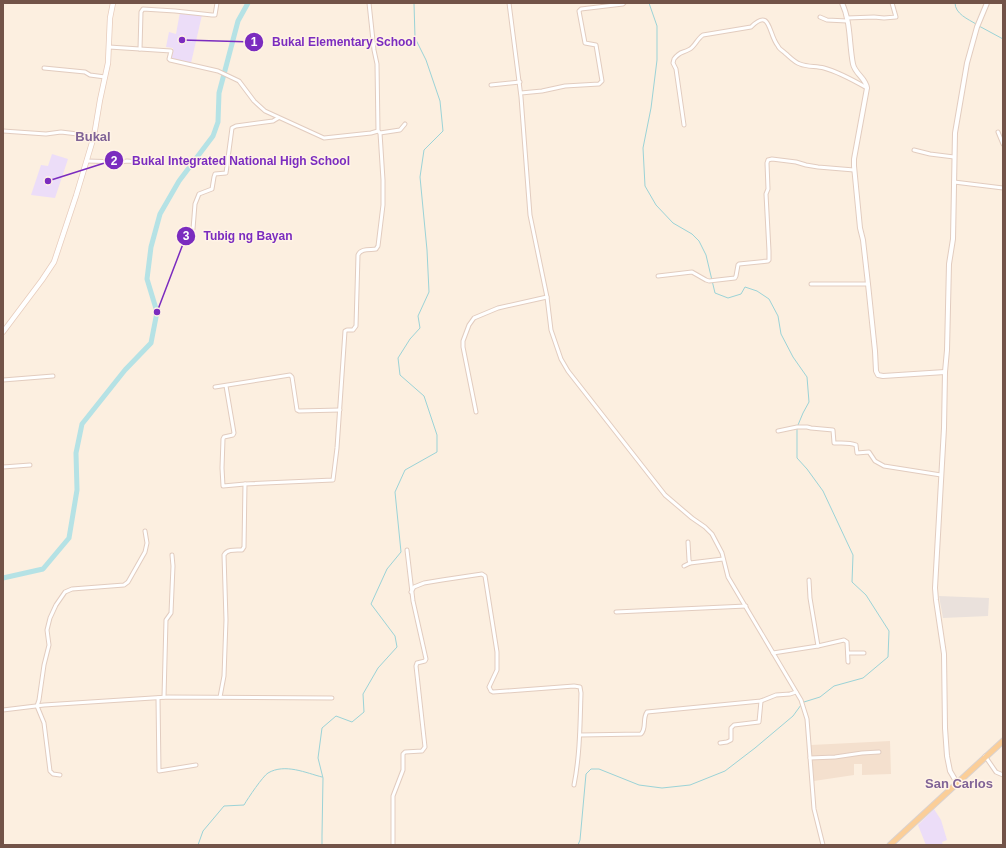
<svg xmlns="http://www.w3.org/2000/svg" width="1006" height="848" font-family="Helvetica,sans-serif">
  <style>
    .residential { fill: #f4e0ce }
    .industrial { fill: #eae1dc }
    .education { fill: #ecddf8 }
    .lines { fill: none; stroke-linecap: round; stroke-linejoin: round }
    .stream { stroke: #9bd3d7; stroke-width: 1 }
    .river { stroke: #b5e2e5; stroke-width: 5 }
    .minor-casing { stroke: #e2ccbf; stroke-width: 5 }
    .tertiary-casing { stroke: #e2ccbf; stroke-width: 6 }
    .secondary-casing { stroke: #e7ccbc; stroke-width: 6 }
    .primary-casing { stroke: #dad2cf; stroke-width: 7 }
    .minor { stroke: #fff; stroke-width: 3 }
    .tertiary { stroke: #fff; stroke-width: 4 }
    .secondary { stroke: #fff; stroke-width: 4.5 }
    .primary { stroke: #fbce98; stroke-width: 5 }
    .labels { text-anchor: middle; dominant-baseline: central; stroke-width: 3; stroke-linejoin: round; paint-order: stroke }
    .quarter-label { font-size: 13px; font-weight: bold; fill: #806396; stroke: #fff3e6 }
    .leader { fill: none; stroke: #7b2cbf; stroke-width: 1.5 }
    .callout-dot { fill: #7b2cbf; stroke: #fff3e6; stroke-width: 1.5 }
    .mark-label { font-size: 12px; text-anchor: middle; font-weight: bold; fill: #fff }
    .callout-label { font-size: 12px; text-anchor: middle; font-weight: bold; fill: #7b2cbf; stroke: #fff3e6; stroke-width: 3; stroke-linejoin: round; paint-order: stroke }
  </style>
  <rect width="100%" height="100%" fill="#fcefe0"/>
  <!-- residential -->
  <polygon class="residential" points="890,741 891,774 862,775 862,764 854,764 854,775 814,781 811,745"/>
  <!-- industrial -->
  <polygon class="industrial" points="939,596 989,598 988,616 943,618"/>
  <!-- education -->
  <g class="education">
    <polygon points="180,12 202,15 191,63 171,59 173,48 166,47 169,32 176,34"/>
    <polygon points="52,154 68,159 55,198 31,195 41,165 48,166"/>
    <polygon points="934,809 941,820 947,840 942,842 943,845 926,845 918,825"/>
  </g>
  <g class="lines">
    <!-- stream -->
    <g class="stream">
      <polyline points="649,3 657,26 657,60 651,108 643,148 645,186 656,205 673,223 692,234 699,241 706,255 715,293 728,298 741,294 745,287 757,291 769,299 778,316 781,334 793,357 807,377 809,402 803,413 798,425"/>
      <path d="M955 3C955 14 968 19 976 24"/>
      <polyline points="979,26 1003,39"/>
      <polyline points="797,428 797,458 807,469 823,491 853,555 852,582 866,595 889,631 888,657 863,678 834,686 820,697 804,702"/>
      <path d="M198 845 203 831 224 806 244 805C248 798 263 776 268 773 285 763 306 773 322 777"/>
      <polyline points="322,845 322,835 323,778 318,758 322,728 336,716 352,722 364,712 363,694 378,668 397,647 395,636 371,604 387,569 401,552 395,492 405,470 437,452 437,435 424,396 400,375 398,358 410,339 420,328 418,316 429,292 427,250 420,177 424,150 443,131 440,101 426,60 415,38 414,3"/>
      <polyline points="578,845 580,840 586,774 591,769 599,769 639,785 662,788 690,785 725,771 755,748 793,716 801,705"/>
    </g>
    <!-- river -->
    <polyline class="river" points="3,578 43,569 69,538 77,490 76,453 82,424 125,370 151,343 157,312 147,279 151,247 160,214 179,181 213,136 218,122 219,93 238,21 248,3"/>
    <!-- minor casing -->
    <g class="minor-casing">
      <g id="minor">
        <polyline points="369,3 374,50 377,64 378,131"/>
        <polyline points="509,3 521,97 530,215 547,297 551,330 561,359 568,371 665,495 692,518 705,527 712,534 722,553 728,577 801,700 807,719 814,809 823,845"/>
        <polyline points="820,17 827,20 847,21"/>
        <polyline points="847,18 874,17 884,18 896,17 892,3"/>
        <path d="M109 47 171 51 169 59 170 60 218 71 239 81 254 101 265 111 324 138 371 133 378 131 380 133 383 180V205L378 246 376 249C370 250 361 248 358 255L356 326 353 330H347L345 331 337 448 333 480 245 484 244 547 242 550C235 550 227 549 224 555L226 620 224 676 220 697"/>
        <polyline points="140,49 141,12 143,9 175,11 212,15 215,15 217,3"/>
        <polyline points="44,68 85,72 90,75 105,77"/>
        <polyline points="491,85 520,82"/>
        <polyline points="521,93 542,91 565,86 599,84 602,81 596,45 585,43 579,11 581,9 623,4 624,3"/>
        <path d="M684 125 676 69 673 63 674 59C681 50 682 54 690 49 695 46 697 39 703 35L751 27C771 7 768 34 778 46 779 49 783 51 785 53 789 56 794 62 800 64 807 67 816 66 824 68 839 72 853 80 867 88"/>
        <polyline points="3,131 46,134 61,132 94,136"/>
        <polyline points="998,132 1003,144"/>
        <polyline points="380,133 400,130 405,124"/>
        <polyline points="914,150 930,154 954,157"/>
        <polyline points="87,161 121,162 127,161 140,162"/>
        <polyline points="954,182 1003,188"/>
        <polyline points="193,229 195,204 199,194 212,189 214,177 215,174 226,173 232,128 236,126 273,121 278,118"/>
        <polyline points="658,276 692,272 706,280 709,281 735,278 736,276 738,265 739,264 768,261 769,260 769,251 766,194 768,189 767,163 768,160 772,159 796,162 806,165 818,167 854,170"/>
        <polyline points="811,284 868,284"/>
        <polyline points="3,380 53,376"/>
        <polyline points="226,386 234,433 233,435 224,437 223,439 222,468 223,486 245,484"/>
        <polyline points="215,387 290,375 292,377 297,410 299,411 340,410"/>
        <polyline points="476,412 463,347 463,341 469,325 474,318 498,308 547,297"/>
        <path d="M778 431 797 427H807L811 428 833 430 834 443C842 443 849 442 856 445L857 453 869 452 875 461 884 466 941 475"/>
        <polyline points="3,467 30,465"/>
        <polyline points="688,542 689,560 690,563"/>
        <polyline points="684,566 690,563 723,559"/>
        <polyline points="809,580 810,598 818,646"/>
        <path d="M411 592 414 587 424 583 442 580 482 574 485 576 497 652V670L489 687 491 691 493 692 574 686 580 687 581 693C580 724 580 755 574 785"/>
        <polyline points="616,612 746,606"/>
        <polyline points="773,653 818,646 844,640 847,642 848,662"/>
        <polyline points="848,653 864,653"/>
        <polyline points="164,697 166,620 171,613 173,566 172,555"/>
        <polyline points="158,698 159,771 196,765"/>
        <polyline points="3,710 44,705 168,697 332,698"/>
        <path d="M580 735 641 734C647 728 642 719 647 712L761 701 776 695 790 694 796 692"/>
        <polyline points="720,743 727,742 731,740 731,728 734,725 759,722 761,701"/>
        <polyline points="985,756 996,772 1003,775"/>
        <polyline points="810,758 835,757 862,753 879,752"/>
        <polyline points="60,775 53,774 50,771 44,723 37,706 39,700 44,665 49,645 47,630 50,618 56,605 65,592 72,589 124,585 128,582 145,552 147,543 145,531"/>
        <polyline points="393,845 393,796 403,770 403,754 405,752 422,751 425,747 416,666 417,663 425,661 426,659 413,601 407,550"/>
      </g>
    </g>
    <!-- tertiary casing -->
    <g class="tertiary-casing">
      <g id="tertiary">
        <path d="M842 3C851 22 849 44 853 64 855 74 866 78 867 88L854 159V166L860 228 863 240 868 284 875 351 876 371 878 375 883 376 945 372"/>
        <polyline points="957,783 950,771 947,756 945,728 944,654 936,600 935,588 944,428 945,372 947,350 949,264 953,239 955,133 967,63 977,27 987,3"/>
      </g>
    </g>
    <!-- secondary casing -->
    <g class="secondary-casing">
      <polyline id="secondary" points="3,332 42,280 54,262 76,196 94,136 100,100 108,63 110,18 113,3"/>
    </g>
    <!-- primary casing -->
    <g class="primary-casing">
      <polyline id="primary" points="890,845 1003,741"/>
    </g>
    <!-- minor -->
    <use href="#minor" class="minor"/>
    <!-- tertiary -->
    <use href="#tertiary" class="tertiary"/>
    <!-- secondary -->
    <use href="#secondary" class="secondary"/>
    <!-- primary -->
    <use href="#primary" class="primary"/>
  </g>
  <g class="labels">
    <!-- quarter labels -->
    <g class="quarter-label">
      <text x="93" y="136">Bukal</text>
      <text x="959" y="783">San Carlos</text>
    </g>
  </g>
  <!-- callouts -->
  <path class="leader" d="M182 40L254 42M48 181L114 160M157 312L186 236"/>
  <g class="callout-dot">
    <circle cx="182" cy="40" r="4"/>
    <circle cx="48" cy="181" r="4"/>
    <circle cx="157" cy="312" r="4"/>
    <circle cx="254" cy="42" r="10"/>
    <circle cx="114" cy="160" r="10"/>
    <circle cx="186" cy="236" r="10"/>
  </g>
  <g class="mark-label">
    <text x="254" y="46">1</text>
    <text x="114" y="165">2</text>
    <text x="186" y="240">3</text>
  </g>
  <g class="callout-label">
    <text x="344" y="46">Bukal Elementary School</text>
    <text x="241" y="165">Bukal Integrated National High School</text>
    <text x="248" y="240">Tubig ng Bayan</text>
  </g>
  <!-- border -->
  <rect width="1006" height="848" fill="none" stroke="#725348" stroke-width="8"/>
</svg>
